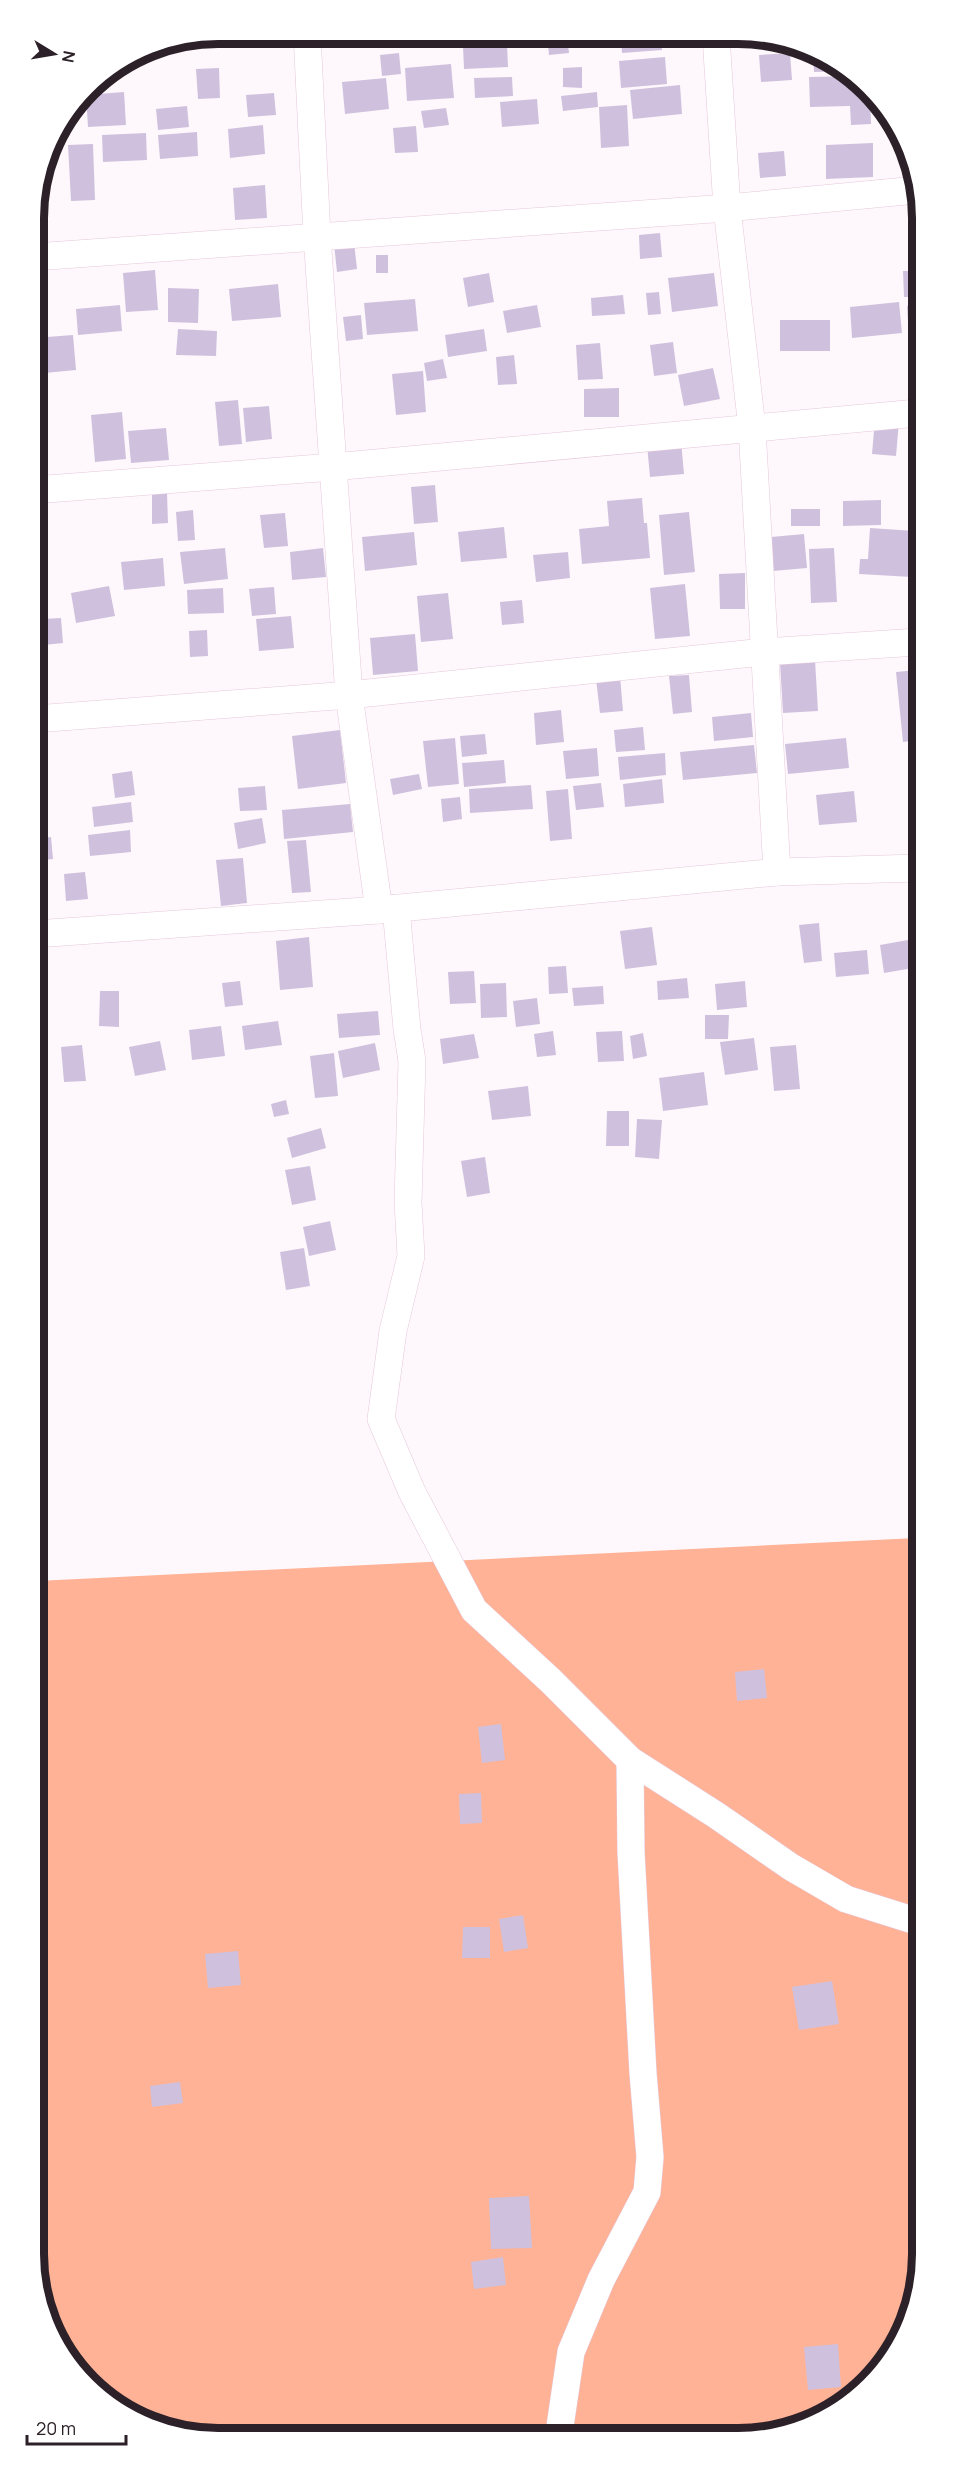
<svg xmlns="http://www.w3.org/2000/svg" width="956" height="2471" font-family="Manrope,sans-serif">
  <style>
    .forest { fill: #ffb295 }
    .building { fill: #cfc1de }
    .lines { fill: none; stroke-linecap: round; stroke-linejoin: round }
    .street-casing { stroke: #e6c8db; stroke-width: 28 }
    .street { stroke: #fff; stroke-width: 27 }
    .rim { fill: none; stroke: #2c2128; stroke-width: 8 }
  </style>
  <rect width="100%" height="100%" fill="#fef8fc"/>
  <!-- forest -->
  <polygon class="forest" points="917,1538 921,1583 923,2265 909,2324 885,2366 841,2407 786,2432 182,2435 96,2392 58,2346 39,2301 37,1581"/>
  <!-- building -->
  <g class="building">
    <polygon points="491,35 533,35 533,37 491,40"/>
    <polygon points="547,35 567,35 569,53 549,55"/>
    <polygon points="621,36 661,36 662,50 622,53"/>
    <polygon points="507,44 508,67 464,69 463,46"/>
    <polygon points="813,50 821,52 847,71 814,72"/>
    <polygon points="399,53 401,74 382,76 380,55"/>
    <polygon points="790,53 792,80 761,82 759,55"/>
    <polygon points="665,57 667,84 621,88 619,61"/>
    <polygon points="451,64 454,98 407,101 405,68"/>
    <polygon points="582,67 582,88 563,87 563,68"/>
    <polygon points="219,68 220,98 198,99 196,69"/>
    <polygon points="854,76 870,89 871,124 851,125 850,106 810,107 809,77"/>
    <polygon points="512,77 513,96 475,98 474,78"/>
    <polygon points="386,78 389,109 345,114 342,82"/>
    <polygon points="680,85 682,114 633,119 630,90"/>
    <polygon points="124,92 126,125 88,127 86,95"/>
    <polygon points="597,92 598,107 563,111 561,96"/>
    <polygon points="274,93 276,115 248,117 246,95"/>
    <polygon points="537,99 539,124 502,127 500,102"/>
    <polygon points="627,105 629,146 601,148 599,107"/>
    <polygon points="187,106 189,127 158,130 156,109"/>
    <polygon points="446,108 449,125 424,128 421,111"/>
    <polygon points="263,125 265,154 230,158 228,129"/>
    <polygon points="416,126 418,152 395,153 393,128"/>
    <polygon points="197,132 198,156 160,159 158,135"/>
    <polygon points="146,133 147,160 103,162 102,135"/>
    <polygon points="873,143 873,177 826,179 826,145"/>
    <polygon points="93,144 95,200 71,201 68,145"/>
    <polygon points="905,149 915,167 905,167"/>
    <polygon points="784,151 786,176 760,178 758,153"/>
    <polygon points="265,185 267,218 235,220 233,188"/>
    <polygon points="660,233 662,257 640,259 639,235"/>
    <polygon points="354,242 357,269 337,272 334,244"/>
    <rect x="376" y="255" width="12" height="18"/>
    <polygon points="155,270 158,310 126,312 123,273"/>
    <polygon points="903,271 917,271 917,297 904,297"/>
    <polygon points="489,273 494,302 468,307 463,278"/>
    <polygon points="714,273 718,306 672,312 668,278"/>
    <polygon points="278,284 281,317 232,321 229,289"/>
    <polygon points="168,288 199,289 198,323 168,322"/>
    <polygon points="659,292 661,314 648,315 646,293"/>
    <polygon points="623,295 625,314 592,316 591,298"/>
    <polygon points="415,299 418,331 367,335 364,303"/>
    <polygon points="899,302 902,333 852,338 850,307"/>
    <polygon points="120,305 122,331 78,335 76,309"/>
    <polygon points="537,305 541,327 507,333 503,311"/>
    <polygon points="917,305 917,337 909,338 907,306"/>
    <polygon points="361,315 363,339 346,341 343,317"/>
    <rect x="780" y="320" width="50" height="31"/>
    <polygon points="178,329 217,331 216,356 176,355"/>
    <polygon points="484,329 487,351 448,357 445,335"/>
    <polygon points="73,335 76,370 34,374 34,338"/>
    <polygon points="673,342 677,373 654,376 650,345"/>
    <polygon points="600,343 603,379 578,380 576,345"/>
    <polygon points="514,355 517,384 498,385 496,357"/>
    <polygon points="443,359 447,378 427,381 424,363"/>
    <polygon points="713,368 720,399 684,406 678,375"/>
    <polygon points="423,371 426,412 396,415 392,374"/>
    <polygon points="619,388 619,417 584,417 584,389"/>
    <polygon points="238,400 242,444 219,446 215,402"/>
    <polygon points="269,406 272,439 246,442 243,408"/>
    <polygon points="122,412 126,459 95,462 91,415"/>
    <polygon points="875,419 899,421 896,456 872,454"/>
    <polygon points="166,428 169,460 131,463 128,431"/>
    <polygon points="681,441 684,474 650,477 647,445"/>
    <polygon points="435,485 438,522 414,524 411,487"/>
    <polygon points="918,485 918,504 916,504 914,486"/>
    <polygon points="167,493 168,523 152,524 152,494"/>
    <polygon points="642,498 644,523 647,523 650,558 582,564 579,529 609,526 607,501"/>
    <polygon points="881,500 881,525 843,526 843,501"/>
    <rect x="791" y="509" width="29" height="17"/>
    <polygon points="193,510 195,540 178,541 176,512"/>
    <polygon points="689,512 695,572 664,575 659,515"/>
    <polygon points="285,513 288,546 264,548 260,515"/>
    <polygon points="504,527 507,558 461,562 458,532"/>
    <polygon points="870,528 915,531 912,577 859,574 860,559 868,559"/>
    <polygon points="414,532 417,565 365,571 362,537"/>
    <polygon points="804,534 807,568 773,571 771,537"/>
    <polygon points="225,548 228,579 184,584 180,552"/>
    <polygon points="323,548 326,577 292,580 290,552"/>
    <polygon points="834,548 837,602 811,603 809,549"/>
    <polygon points="568,552 570,578 536,582 533,555"/>
    <polygon points="163,558 165,586 124,590 121,562"/>
    <polygon points="745,573 745,609 720,609 719,574"/>
    <polygon points="685,584 690,636 655,639 650,588"/>
    <polygon points="109,586 115,616 76,623 71,593"/>
    <polygon points="274,587 276,614 252,616 249,589"/>
    <polygon points="223,588 224,613 188,614 187,590"/>
    <polygon points="448,593 453,639 421,642 417,596"/>
    <polygon points="522,600 524,623 502,625 500,602"/>
    <polygon points="291,616 294,648 259,651 256,619"/>
    <polygon points="61,618 63,643 44,645 42,619"/>
    <polygon points="207,630 208,656 190,657 189,631"/>
    <polygon points="415,634 418,671 373,675 370,638"/>
    <polygon points="815,660 818,711 783,713 780,663"/>
    <polygon points="918,670 918,740 903,742 896,672"/>
    <polygon points="689,675 692,712 673,714 669,676"/>
    <polygon points="620,676 623,711 600,713 596,679"/>
    <polygon points="561,710 564,742 536,745 534,713"/>
    <polygon points="751,713 753,737 714,741 712,717"/>
    <polygon points="643,727 645,750 616,752 614,730"/>
    <polygon points="340,730 346,783 298,789 292,736"/>
    <polygon points="485,734 487,754 462,757 460,736"/>
    <polygon points="455,738 459,784 428,787 423,741"/>
    <polygon points="846,738 849,768 788,774 785,744"/>
    <polygon points="754,745 757,773 683,780 680,752"/>
    <polygon points="597,748 599,776 566,779 563,751"/>
    <polygon points="665,753 666,775 620,780 618,757"/>
    <polygon points="504,760 506,783 464,787 462,763"/>
    <polygon points="132,771 135,795 115,798 112,774"/>
    <polygon points="419,774 422,789 393,795 390,779"/>
    <polygon points="662,779 664,803 625,807 623,784"/>
    <polygon points="601,783 604,807 576,810 573,786"/>
    <polygon points="531,785 533,809 470,813 469,789"/>
    <polygon points="265,786 267,810 240,811 238,788"/>
    <polygon points="568,789 572,839 550,841 546,791"/>
    <polygon points="854,791 857,822 819,825 816,795"/>
    <polygon points="460,797 462,819 443,822 441,799"/>
    <polygon points="131,802 133,822 94,827 92,807"/>
    <polygon points="42,803 45,829 35,830 35,804"/>
    <polygon points="350,804 353,832 284,839 282,810"/>
    <polygon points="262,818 266,843 238,849 234,823"/>
    <polygon points="130,830 131,852 90,856 88,835"/>
    <polygon points="51,837 53,859 35,861 35,839"/>
    <polygon points="306,840 311,892 292,893 287,841"/>
    <polygon points="243,858 247,903 221,906 216,860"/>
    <polygon points="85,872 88,899 66,901 64,874"/>
    <polygon points="819,923 822,961 804,963 799,925"/>
    <polygon points="652,927 657,965 625,969 620,931"/>
    <polygon points="309,937 313,987 280,990 276,941"/>
    <polygon points="919,938 919,967 884,973 880,945"/>
    <polygon points="867,950 869,974 836,977 834,953"/>
    <polygon points="566,966 568,993 549,994 548,967"/>
    <polygon points="474,971 476,1003 450,1004 448,972"/>
    <polygon points="687,978 689,998 658,1000 657,981"/>
    <polygon points="240,981 243,1005 225,1007 222,983"/>
    <polygon points="745,981 747,1007 717,1010 715,984"/>
    <polygon points="506,983 507,1017 481,1018 480,984"/>
    <polygon points="603,986 604,1004 574,1006 572,988"/>
    <polygon points="100,991 119,991 119,1027 99,1026"/>
    <polygon points="537,998 540,1024 516,1027 513,1001"/>
    <polygon points="378,1011 380,1035 339,1038 337,1014"/>
    <polygon points="705,1015 729,1015 728,1039 705,1039"/>
    <polygon points="278,1021 282,1045 245,1050 242,1026"/>
    <polygon points="221,1026 225,1056 192,1060 189,1030"/>
    <polygon points="553,1031 556,1055 537,1057 534,1034"/>
    <polygon points="622,1031 624,1061 598,1062 596,1032"/>
    <polygon points="643,1033 647,1056 633,1059 630,1036"/>
    <polygon points="474,1034 479,1058 443,1064 440,1039"/>
    <polygon points="754,1038 758,1070 725,1075 720,1042"/>
    <polygon points="160,1041 166,1070 135,1076 129,1047"/>
    <polygon points="375,1043 380,1070 343,1078 338,1051"/>
    <polygon points="82,1045 86,1081 64,1082 61,1047"/>
    <polygon points="796,1045 800,1089 774,1091 770,1047"/>
    <polygon points="334,1053 338,1096 315,1098 310,1056"/>
    <polygon points="704,1072 708,1105 663,1111 659,1078"/>
    <polygon points="528,1086 531,1116 492,1120 488,1091"/>
    <polygon points="286,1100 289,1114 274,1117 271,1104"/>
    <polygon points="607,1111 629,1111 629,1146 606,1146"/>
    <polygon points="637,1119 662,1120 659,1159 635,1157"/>
    <polygon points="321,1128 326,1148 292,1158 287,1138"/>
    <polygon points="485,1157 490,1193 467,1197 461,1161"/>
    <polygon points="310,1166 316,1200 292,1205 285,1170"/>
    <polygon points="330,1221 336,1250 309,1256 303,1227"/>
    <polygon points="304,1248 310,1286 286,1290 280,1252"/>
    <polygon points="764,1669 767,1698 737,1701 735,1672"/>
    <polygon points="501,1724 505,1760 482,1763 478,1727"/>
    <polygon points="481,1793 482,1823 460,1824 459,1794"/>
    <polygon points="523,1915 528,1948 504,1952 499,1919"/>
    <polygon points="463,1927 490,1927 490,1958 462,1958"/>
    <polygon points="238,1951 241,1985 208,1988 205,1954"/>
    <polygon points="832,1981 839,2024 799,2030 792,1987"/>
    <polygon points="180,2082 183,2103 152,2107 150,2086"/>
    <polygon points="529,2196 532,2248 491,2249 489,2198"/>
    <polygon points="503,2257 506,2285 474,2289 471,2262"/>
    <polygon points="838,2344 841,2387 808,2390 804,2347"/>
  </g>
  <g class="lines">
    <!-- street casing -->
    <g class="street-casing">
      <g id="street">
        <polyline points="307,34 317,236 349,695 379,910"/>
        <polyline points="716,36 727,208 752,428 777,872"/>
        <polyline points="34,257 727,208 917,190"/>
        <polyline points="34,490 333,467 917,413"/>
        <polyline points="35,719 349,695 764,652 918,642"/>
        <polyline points="396,908 407,1029 412,1061 408,1202 411,1256 393,1331 381,1419 412,1492 474,1610 551,1681 630,1760 716,1815 791,1867 846,1899 922,1923"/>
        <polyline points="35,934 379,910 777,872 919,868"/>
        <polyline points="559,2433 571,2352 601,2280 647,2192 650,2157 643,2073 631,1852 630,1760"/>
      </g>
    </g>
    <!-- street -->
    <use href="#street" class="street"/>
  </g>
  <!-- crop -->
  <path d="M0 0H956V2471H0ZM218 44H738A174 174 0 0 1 912 218V2254A174 174 0 0 1 738 2428H218A174 174 0 0 1 44 2254V218A174 174 0 0 1 218 44Z" fill="#fff" fill-rule="evenodd"/>
  <path class="rim" d="M218 44H738A174 174 0 0 1 912 218V2254A174 174 0 0 1 738 2428H218A174 174 0 0 1 44 2254V218A174 174 0 0 1 218 44Z"/>
  <!-- north arrow -->
  <g transform="translate(54 54) rotate(101)" stroke="#ffffff" stroke-width="4.5" paint-order="stroke">
  <path d="M0-4.5L10 22L0 15L-10 22Z" fill="#2c2128"/>
  <text y="-9" font-size="16" font-weight="bold" text-anchor="middle" fill="#2c2128">N</text>
  </g>
  <!-- scale -->
  <path d="M27 2435v9h99v-9" fill="none" stroke="#2c2128" stroke-width="3"/>
  <text x="36" y="2435" font-size="18" fill="#2c2128" stroke="#ffffff" stroke-width="4.5" paint-order="stroke">20 m</text>
</svg>
